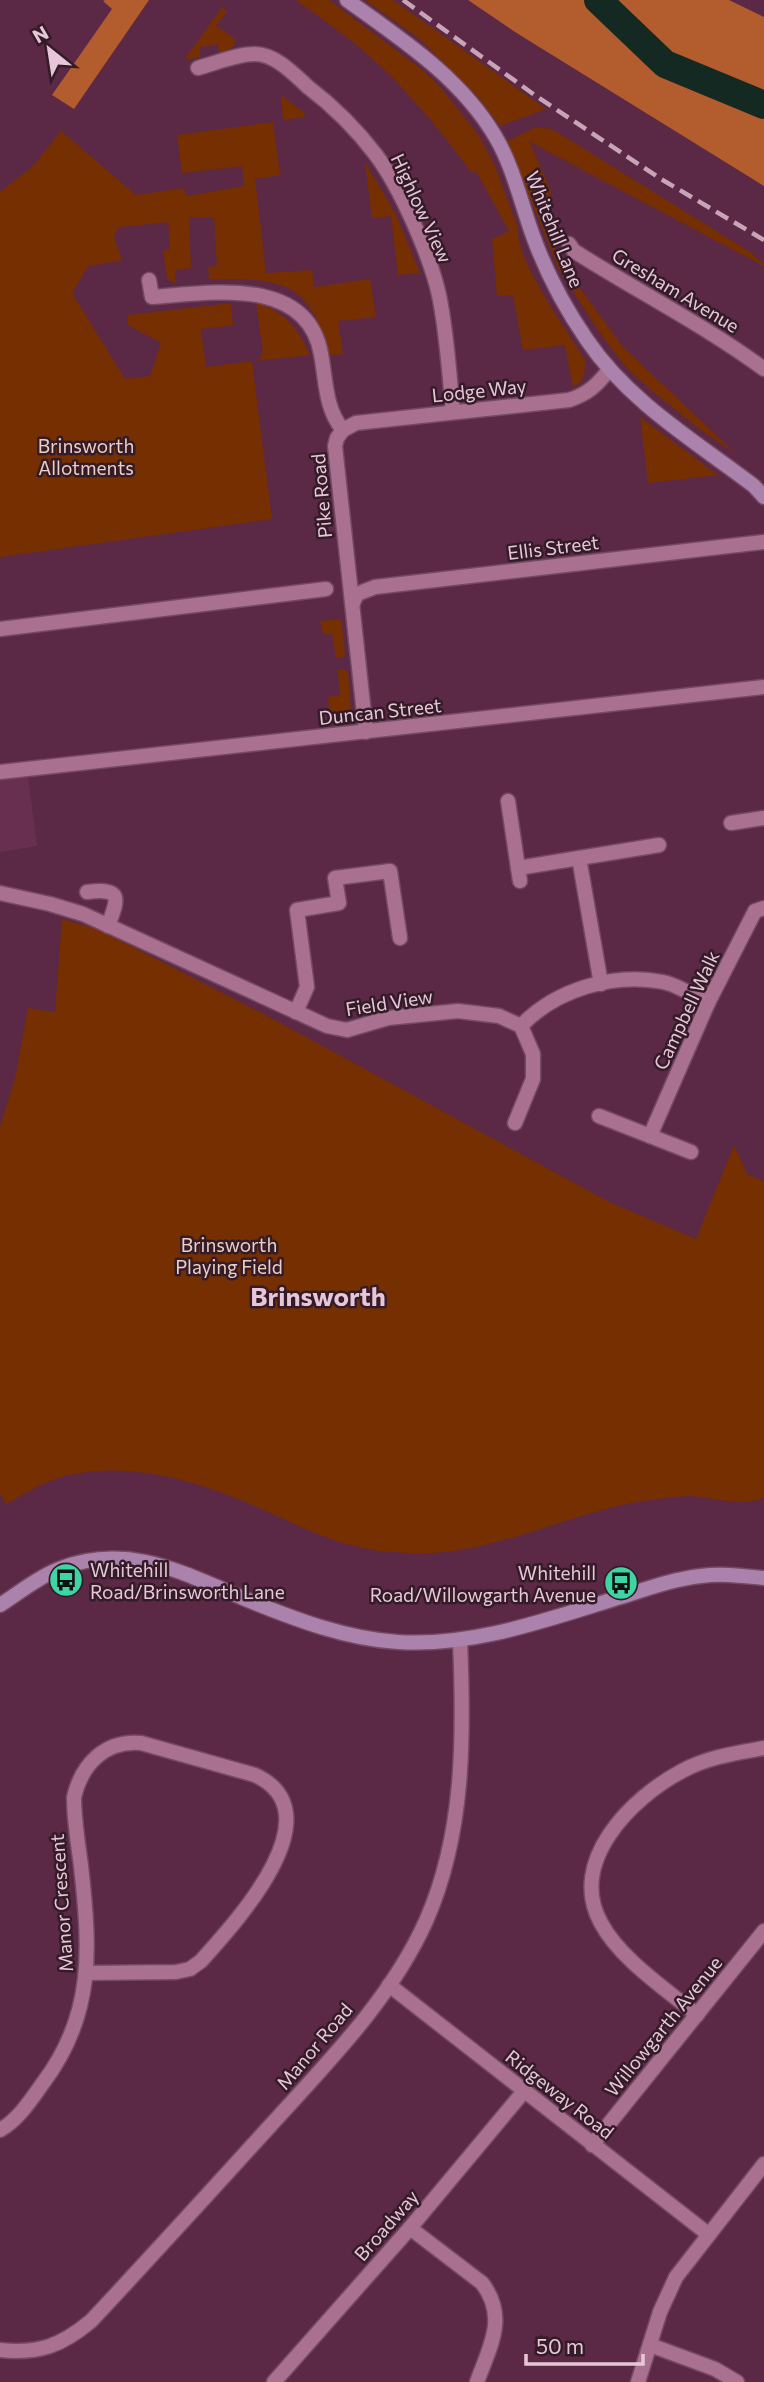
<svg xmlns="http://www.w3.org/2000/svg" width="764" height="2382" font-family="Commissioner,sans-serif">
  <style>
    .built { fill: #692f51 }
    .green { fill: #762f00; fill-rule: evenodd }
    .forest { fill: #b35c2d }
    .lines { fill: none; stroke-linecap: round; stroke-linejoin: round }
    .river { stroke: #142921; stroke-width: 28 }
    .street-casing { stroke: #744963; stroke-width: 17 }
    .secondary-casing { stroke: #744963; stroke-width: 17 }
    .street { stroke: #a9708f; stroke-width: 14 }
    .secondary { stroke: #ab82ac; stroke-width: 14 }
    .rail { stroke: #c8a4b7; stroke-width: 4.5; stroke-dasharray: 14 7; stroke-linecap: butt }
    .labels { text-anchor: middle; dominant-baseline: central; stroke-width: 5; stroke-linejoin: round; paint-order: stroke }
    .street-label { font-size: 19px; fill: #e7c7d7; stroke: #331b28 }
    .park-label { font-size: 19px; fill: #ebcec0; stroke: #331b28 }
    .poi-label { font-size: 19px; fill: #e7c7d7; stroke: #331b28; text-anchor: start }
    .district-label { font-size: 26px; font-weight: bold; fill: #e7c7d7; stroke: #331b28 }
  </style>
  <rect width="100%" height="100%" fill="#5b2946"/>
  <!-- built -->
  <polygon class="built" points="27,769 37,846 0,852 0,772"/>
  <!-- green -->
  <g class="green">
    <path d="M296 0H329L424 71 442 89 479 136 495 166 518 228C515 260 567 330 585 360 585 373 585 381 573 387L565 345 523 350 513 295 497 296 492 239 509 231 476 171 471 172C436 124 396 76 349 39 332 26 314 13 296 0Z"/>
    <polygon points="365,0 393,0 546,109 500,126 478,97 421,40"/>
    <polygon points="222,7 227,11 216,26 235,39 234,46 220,54 217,44 200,47 200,57 184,60"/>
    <polygon points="281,95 306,114 303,117 283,120"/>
    <path d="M273 122 280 175 255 179 266 273 312 270 314 287 370 279 376 317 338 321 343 354 330 355C323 337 318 314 304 300 282 275 239 280 209 279L208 267 217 266 214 218 189 217 191 268 175 270V283L167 279 163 251 170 249 168 222 119 227 114 237 122 260 88 266 72 293 125 379 150 376 161 343 128 325 127 315 231 303 233 325 201 329 206 367 252 361 272 519 0 557V192L33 166 61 131 136 195 184 188 186 196 244 186 242 166 182 173 177 135Z"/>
    <path d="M536 127 552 129 750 252 764 264V266L530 143 551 191 547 213 550 237 566 269 623 347 737 455 701 430 652 391 626 367 602 336 558 268 507 141 517 137 513 134 518 136ZM529 141 719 241 529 142Z"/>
    <polygon points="365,162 396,215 420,273 398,275 391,216 372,218"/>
    <path d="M256 302C285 312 298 328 310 355L255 361 261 358 263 352Z"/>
    <polygon points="640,417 718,475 648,483"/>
    <polygon points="341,619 345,653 343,657 336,658 332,634 323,634 320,621"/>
    <polygon points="343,669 348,672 351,713 343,721 330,724 328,697 340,695 338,670"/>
    <path d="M62 919 100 930 271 1018 611 1203 696 1239 734 1145 747 1174 764 1181V1497C744 1508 713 1497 691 1496 675 1496 659 1499 643 1501 567 1513 489 1557 411 1553 395 1552 378 1552 363 1548 329 1541 296 1525 264 1510 200 1482 129 1458 58 1478 39 1484 23 1495 6 1504L0 1494V1126L15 1078 28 1008 55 1012Z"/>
  </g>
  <!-- forest -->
  <g class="forest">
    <polygon points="105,0 149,0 74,109 52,95 112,9 103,1"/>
    <polygon points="468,0 729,0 764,17 764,186 515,32"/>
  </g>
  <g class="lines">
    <!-- river -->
    <polyline class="river" points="598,0 665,64 764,105"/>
    <!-- street casing -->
    <g class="street-casing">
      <g id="street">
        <path d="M198 68C216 63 237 54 255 54 275 54 294 74 308 87 333 106 357 130 376 155 400 187 430 255 439 295 447 333 449 373 453 411"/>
        <path d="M569 244 574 251C637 291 704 325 764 369"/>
        <path d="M149 280 152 297C208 293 307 275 321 354 326 380 325 409 343 430L337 438 335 446 366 732"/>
        <path d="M343 430 356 423 569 400C588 394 597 385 609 370"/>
        <polyline points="353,603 357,594 375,587 764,542"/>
        <polyline points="0,629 326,589"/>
        <polyline points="0,772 764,687"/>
        <polyline points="508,801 520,881"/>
        <polyline points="731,823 764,818"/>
        <polyline points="579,858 601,984"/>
        <polyline points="518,868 659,845"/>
        <path d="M87 892C122 888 119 897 108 926"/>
        <polyline points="0,893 50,904 83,914 327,1026 347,1030 388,1018 458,1011 499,1016 521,1026"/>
        <polyline points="296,1012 307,987 297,910 339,903 335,878 390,871 400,938"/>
        <path d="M521 1026C555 990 613 972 663 982 678 985 694 996 708 1003"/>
        <polyline points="599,1116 691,1152"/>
        <polyline points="515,1123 533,1079 533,1054 521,1026"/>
        <polyline points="650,1136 708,1003 755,911 764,908"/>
        <polyline points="389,1985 708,2234"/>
        <path d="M697 2015C666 1989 620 1959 601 1923 567 1862 631 1798 682 1771 708 1757 736 1753 764 1748"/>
        <path d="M0 2130C18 2120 31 2100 43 2083 95 2014 90 1948 81 1866 78 1843 74 1820 74 1797 82 1764 105 1740 141 1743L255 1775C337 1813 236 1922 201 1961L190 1969 176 1972 87 1973"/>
        <polyline points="592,2145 764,1931"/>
        <path d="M410 2228 482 2283C508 2317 490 2346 477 2382"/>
        <polyline points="650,2345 715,2369 737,2382"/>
        <path d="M0 2350C39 2354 61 2346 91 2321 151 2257 210 2192 270 2126 327 2063 391 1999 426 1921 465 1833 464 1734 460 1640"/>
        <polyline points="274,2382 410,2228 525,2090"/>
        <polyline points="638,2382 660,2312 676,2277 764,2164"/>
      </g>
    </g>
    <!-- secondary casing -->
    <g class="secondary-casing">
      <g id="secondary">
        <path d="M347 0C401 39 460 77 495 136 513 166 521 203 533 236 546 272 565 308 587 340 629 402 695 441 754 486L764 497"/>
        <path d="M0 1605C19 1593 38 1577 59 1569 129 1541 187 1575 250 1601 297 1620 347 1639 398 1642 475 1647 551 1618 624 1596 649 1588 674 1579 701 1576 722 1573 743 1576 764 1578"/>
      </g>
    </g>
    <!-- street -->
    <use href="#street" class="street"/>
    <!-- secondary -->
    <use href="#secondary" class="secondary"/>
    <!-- rail -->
    <polyline class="rail" points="403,0 536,96 661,179 764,240"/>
  </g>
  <!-- icons -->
  <defs>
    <g id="bus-disc" transform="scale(1.75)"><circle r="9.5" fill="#3ed4a3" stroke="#331b28"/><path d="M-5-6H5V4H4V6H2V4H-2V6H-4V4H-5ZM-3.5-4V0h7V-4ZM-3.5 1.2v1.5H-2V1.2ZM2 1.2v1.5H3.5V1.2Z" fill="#111"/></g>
  </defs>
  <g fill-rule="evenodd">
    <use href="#bus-disc" x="66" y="1580"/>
    <use href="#bus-disc" x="621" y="1583"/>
  </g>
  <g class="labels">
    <!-- street labels -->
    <g class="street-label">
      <text transform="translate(422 208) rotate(65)">Highlow View</text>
      <text transform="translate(555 229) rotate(68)">Whitehill Lane</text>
      <text transform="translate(676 290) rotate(31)">Gresham Avenue</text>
      <text transform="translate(479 390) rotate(-6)">Lodge Way</text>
      <text transform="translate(321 496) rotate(-95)">Pike Road</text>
      <text transform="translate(553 547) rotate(-7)">Ellis Street</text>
      <text transform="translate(380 711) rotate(-6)">Duncan Street</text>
      <text transform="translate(389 1002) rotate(-9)">Field View</text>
      <text transform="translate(686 1010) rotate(-65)">Campbell Walk</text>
      <text transform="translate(61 1903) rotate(-94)">Manor Crescent</text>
      <text transform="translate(663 2026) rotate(-51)">Willowgarth Avenue</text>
      <text transform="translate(314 2046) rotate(-50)">Manor Road</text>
      <text transform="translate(560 2094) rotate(38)">Ridgeway Road</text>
      <text transform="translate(386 2225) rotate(-49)">Broadway</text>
    </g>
    <!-- park labels -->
    <g class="park-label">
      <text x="86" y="445">Brinsworth<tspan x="86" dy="22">Allotments</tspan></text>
      <text x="229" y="1244">Brinsworth<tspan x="229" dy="22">Playing Field</tspan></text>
    </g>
    <!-- poi labels -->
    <g class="poi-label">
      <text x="90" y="1569">Whitehill<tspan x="90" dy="22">Road/Brinsworth Lane</tspan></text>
      <text x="596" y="1572" text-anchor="end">Whitehill<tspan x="596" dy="22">Road/Willowgarth Avenue</tspan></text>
    </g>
    <!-- district labels -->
    <g class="district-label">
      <text x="318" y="1295">Brinsworth</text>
    </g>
  </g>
  <!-- north arrow -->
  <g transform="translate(49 49) rotate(330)" stroke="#331b28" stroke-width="5" paint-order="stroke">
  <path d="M0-5L12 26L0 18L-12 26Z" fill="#e7c7d7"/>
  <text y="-10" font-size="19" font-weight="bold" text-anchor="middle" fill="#e7c7d7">N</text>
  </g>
  <!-- scale -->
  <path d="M526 2354v10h117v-10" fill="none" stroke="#e7c7d7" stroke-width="3.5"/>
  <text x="536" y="2354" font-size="21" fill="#e7c7d7" stroke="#331b28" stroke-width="5" paint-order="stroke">50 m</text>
</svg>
